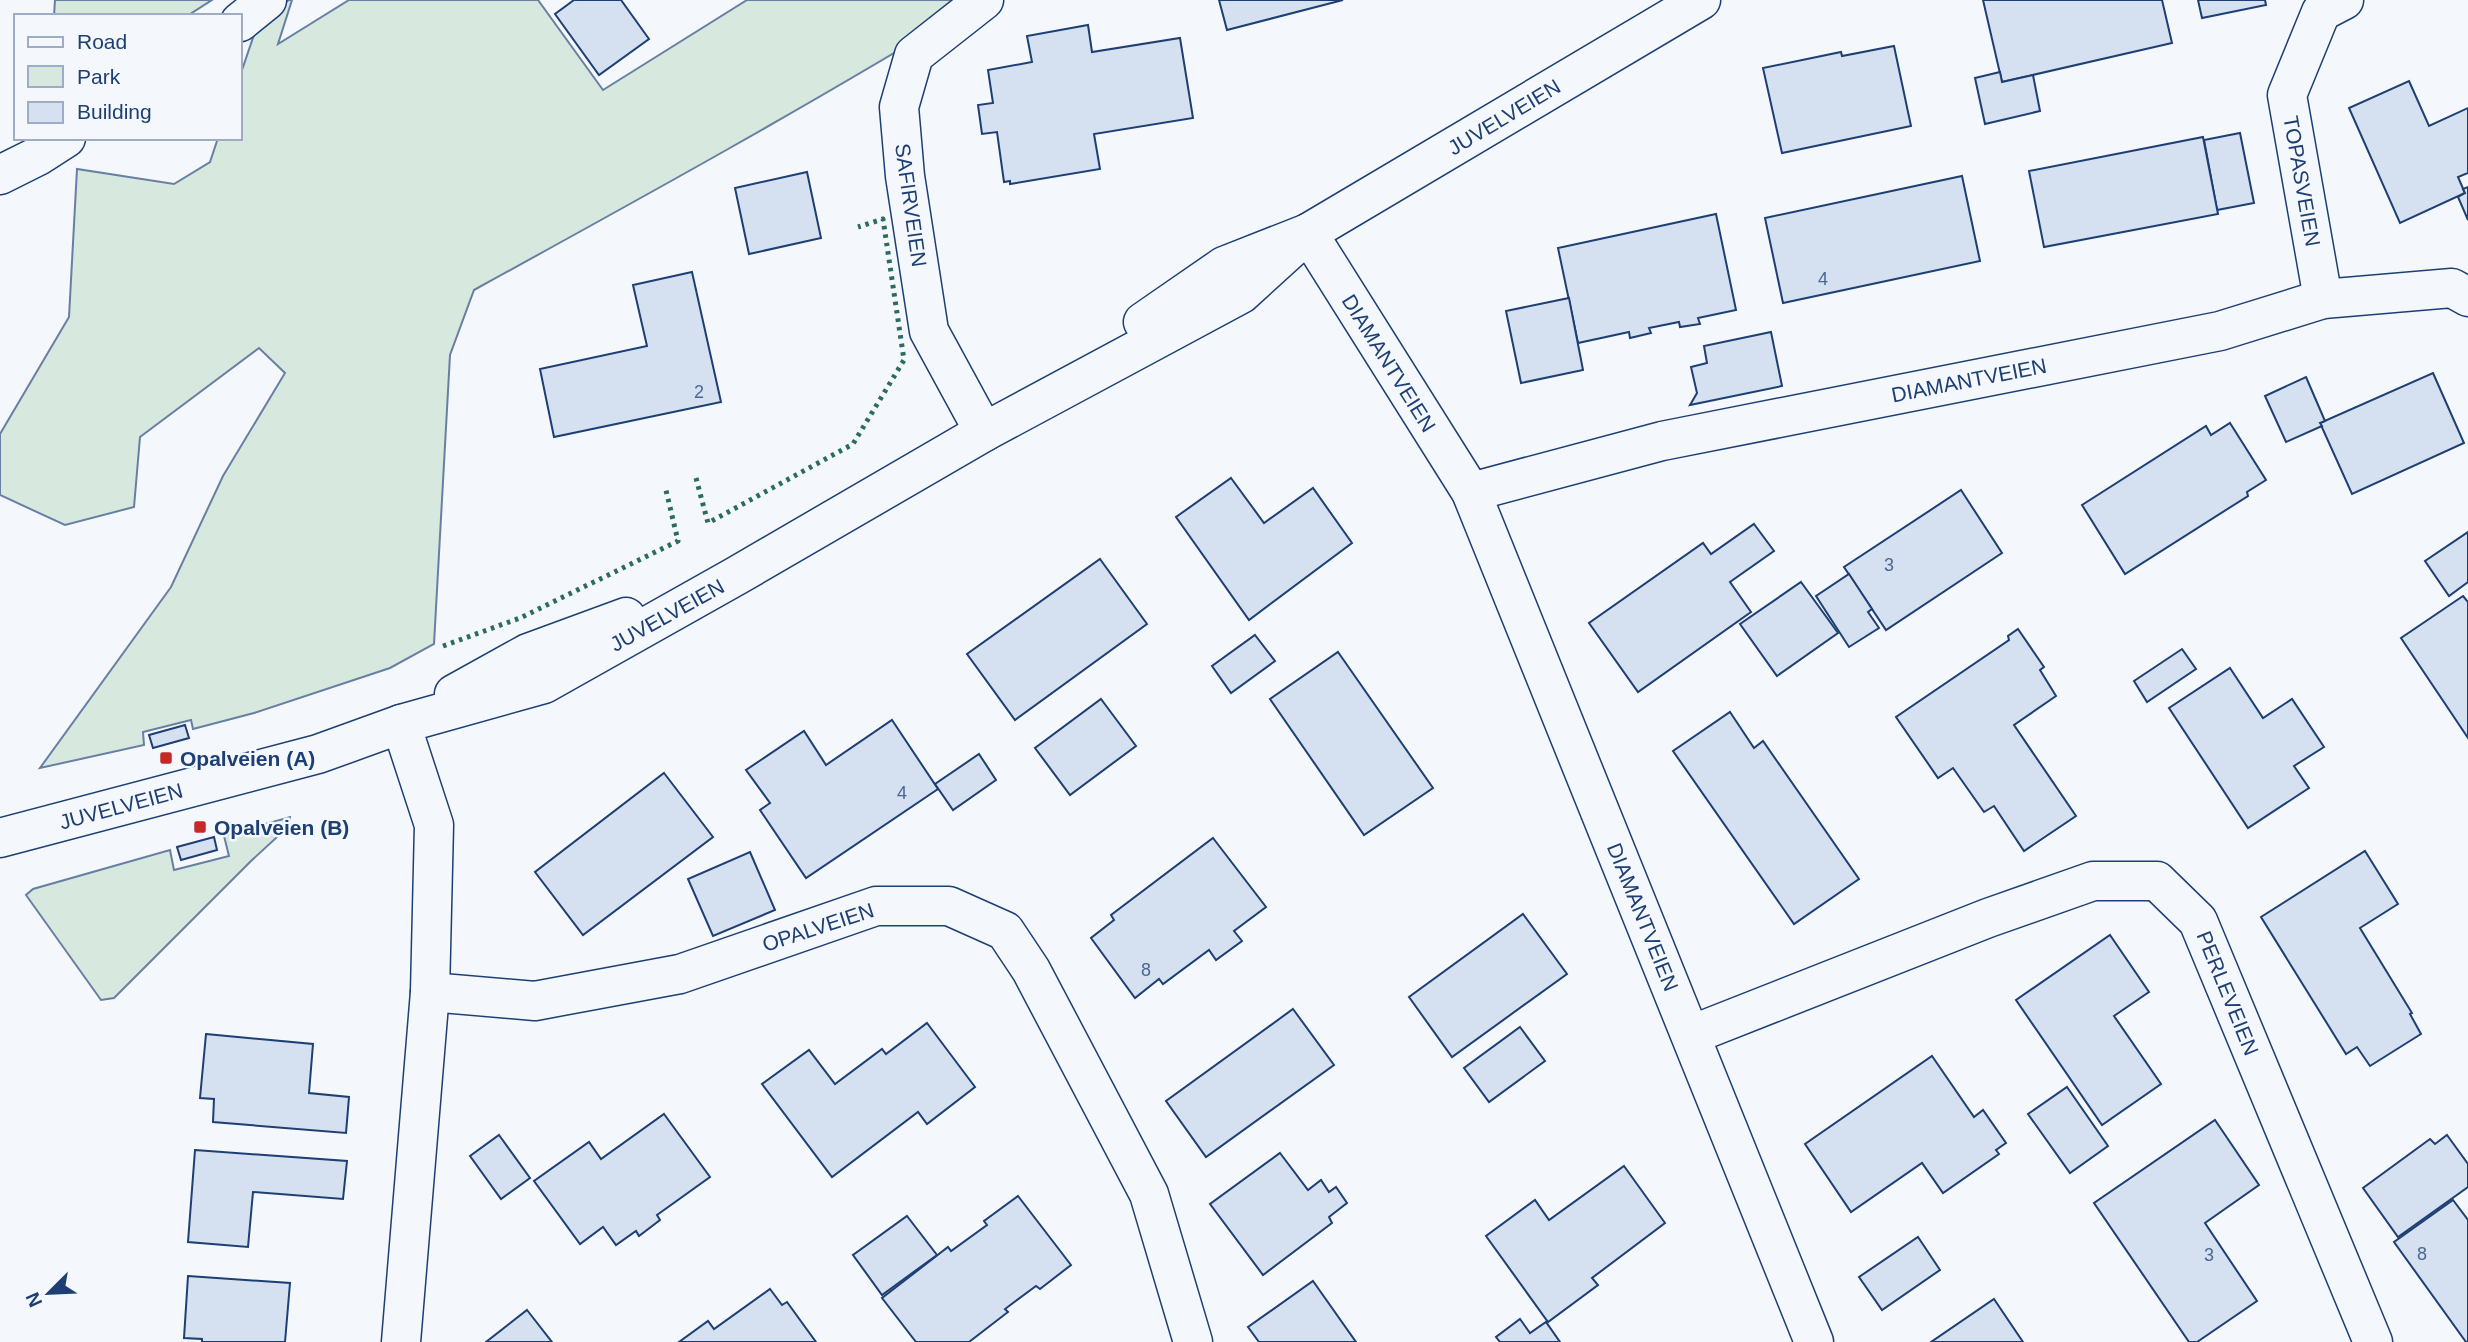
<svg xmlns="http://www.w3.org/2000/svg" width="2468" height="1342" font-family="Helvetica,sans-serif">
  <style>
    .green { fill: #d7e8df; stroke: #687fa3; stroke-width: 2 }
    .building { fill: #d5e0f0; stroke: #1d3f73; stroke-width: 2 }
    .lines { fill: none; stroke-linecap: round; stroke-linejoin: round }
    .minor-casing { stroke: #1d3f73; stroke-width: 41 }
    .tertiary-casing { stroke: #1d3f73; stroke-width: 41 }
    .minor { stroke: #f4f7fb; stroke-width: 38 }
    .tertiary { stroke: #f4f7fb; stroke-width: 38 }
    .hedge { stroke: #2c6c60; stroke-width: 5; stroke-dasharray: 3.5 5; stroke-linecap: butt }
    .poi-dot { fill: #c62828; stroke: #f4f7fb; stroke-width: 2.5 }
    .labels { text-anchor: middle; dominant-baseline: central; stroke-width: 5; stroke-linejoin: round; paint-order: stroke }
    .number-label { font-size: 18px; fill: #4b6792 }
    .street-label { font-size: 21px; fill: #1d3f73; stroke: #f4f7fb }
    .poi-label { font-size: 21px; font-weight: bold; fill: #1d3f73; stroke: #f4f7fb; text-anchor: start }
  </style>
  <rect width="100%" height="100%" fill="#f4f7fb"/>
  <!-- green -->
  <g class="green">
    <polygon points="55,0 212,0 187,16 54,16"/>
    <path d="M289 0H292L278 44 349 0H538L603 90 747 0H982C816 102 645 196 474 290L450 355 434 644 390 668 254 713 193 729 191 720 143 732 144 745 40 768 171 587 223 476 285 373 259 348 140 437 134 507 65 525 0 495V434L69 317 77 169 174 184 210 162 218 138H240V76L258 23Z"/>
    <polygon points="290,817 289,826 251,861 114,998 101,1000 26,895 33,889 170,850 174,870 229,856 224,836"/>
  </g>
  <!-- building -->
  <g class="building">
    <polygon points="574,0 621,0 649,39 599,75 555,14"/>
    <polygon points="1219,0 1343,0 1227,30"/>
    <polygon points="1983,0 2162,0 2172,43 2002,82"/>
    <polygon points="2198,0 2265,0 2266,5 2202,18"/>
    <polygon points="1088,25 1092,52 1180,38 1193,118 1094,134 1100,169 1010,184 1010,181 1004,182 997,132 982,134 978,105 993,103 988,70 1032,62 1027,36"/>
    <polygon points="1894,46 1911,126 1782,153 1763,68 1841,52 1842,56"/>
    <polygon points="2000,72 2002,82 2033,75 2040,111 1985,124 1975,78"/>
    <polygon points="2409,81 2429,126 2468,108 2468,173 2458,177 2465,193 2400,223 2349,108"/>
    <polygon points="2240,133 2254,203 2217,210 2204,140"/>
    <polygon points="2203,137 2218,214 2044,247 2029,171"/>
    <polygon points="807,172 821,238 749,254 735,188"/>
    <polygon points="1962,176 1980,261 1783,303 1765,218"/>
    <polygon points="2468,187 2468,220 2458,197 2465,193 2463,189"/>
    <polygon points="1716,214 1736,310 1698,318 1700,324 1680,327 1679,322 1649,328 1651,333 1630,338 1629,332 1578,343 1558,248"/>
    <polygon points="692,272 721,402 554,437 540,369 647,346 633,285"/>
    <polygon points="1569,298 1583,370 1521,383 1506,311"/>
    <polygon points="1771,332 1782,386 1690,405 1697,393 1691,367 1707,363 1704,346"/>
    <polygon points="2433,373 2464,443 2352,494 2320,423"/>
    <polygon points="2306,377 2325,421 2320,423 2322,426 2286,442 2265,396"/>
    <polygon points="2230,423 2266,480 2247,492 2248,496 2125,574 2082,505 2206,426 2211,435"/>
    <polygon points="1231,478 1264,523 1313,488 1352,543 1249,620 1176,517"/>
    <polygon points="1961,490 2002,553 1886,630 1844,567"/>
    <polygon points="1754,524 1774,551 1730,582 1751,612 1638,692 1589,623 1703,543 1711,554"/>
    <polygon points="2468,532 2468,582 2449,596 2425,561"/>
    <polygon points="1100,559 1147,624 1015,720 967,654"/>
    <polygon points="1849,574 1872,609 1868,612 1879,628 1849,647 1816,596"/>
    <polygon points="1801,582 1838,633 1777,676 1740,624"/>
    <polygon points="2463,596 2468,602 2468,738 2401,638"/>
    <polygon points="2018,629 2044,667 2040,670 2056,696 2014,725 2076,816 2024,851 1994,806 1984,812 1953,768 1938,778 1896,717 2009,640 2008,636"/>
    <polygon points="1255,635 1275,661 1231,693 1212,666"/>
    <polygon points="2182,649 2196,669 2147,702 2134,681"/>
    <polygon points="1338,652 1433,788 1364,835 1270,699"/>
    <polygon points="2230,668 2263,718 2292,699 2324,747 2294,766 2309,788 2248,828 2169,708"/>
    <polygon points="1101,699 1136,746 1070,795 1035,748"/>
    <polygon points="1730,712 1754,748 1763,741 1859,879 1794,924 1673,751"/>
    <polygon points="892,720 938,789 806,878 760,810 770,803 746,770 804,731 826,765"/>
    <polygon points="185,725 189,738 153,748 149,735"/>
    <polygon points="979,754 996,780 953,810 935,784"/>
    <polygon points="664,773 713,837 583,935 535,872"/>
    <polygon points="214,837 217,850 181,860 177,847"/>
    <polygon points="1213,838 1266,907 1234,931 1242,941 1216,960 1209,950 1163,984 1159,979 1135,998 1091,938 1114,920 1111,915"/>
    <polygon points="2365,851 2398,904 2360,928 2412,1013 2410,1014 2421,1034 2370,1066 2357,1047 2346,1054 2261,917"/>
    <polygon points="750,852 775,910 713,936 688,879"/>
    <polygon points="1523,914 1567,974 1452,1057 1409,997"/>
    <polygon points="2110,935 2149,992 2114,1016 2161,1084 2102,1125 2016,1000"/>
    <polygon points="1293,1009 1334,1065 1206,1157 1166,1101"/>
    <polygon points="927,1023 975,1087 927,1124 918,1112 832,1177 762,1084 809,1050 835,1084 882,1049 886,1054"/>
    <polygon points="1520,1027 1545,1061 1489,1102 1464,1068"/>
    <polygon points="206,1034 313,1044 309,1093 349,1097 346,1133 213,1122 214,1099 200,1098"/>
    <polygon points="1932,1056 1974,1117 1983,1110 2006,1143 1996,1150 1999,1154 1943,1193 1922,1163 1851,1212 1805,1144"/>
    <polygon points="2067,1087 2108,1146 2070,1173 2028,1114"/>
    <polygon points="664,1114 710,1177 657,1215 660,1220 639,1236 636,1231 616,1245 603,1227 580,1244 534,1181 589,1142 601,1159"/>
    <polygon points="2215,1120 2259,1185 2205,1223 2257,1301 2197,1342 2189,1342 2094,1203"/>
    <polygon points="499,1135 530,1178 501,1199 470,1156"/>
    <polygon points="2447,1135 2468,1164 2468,1187 2398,1237 2363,1188 2430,1139 2435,1144"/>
    <polygon points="195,1150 347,1161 343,1199 253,1192 248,1247 188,1242"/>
    <polygon points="1280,1153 1308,1190 1321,1180 1329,1192 1336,1187 1347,1203 1329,1217 1332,1223 1263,1275 1210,1204"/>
    <polygon points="1624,1166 1665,1223 1592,1278 1598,1285 1548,1322 1486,1236 1535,1200 1549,1220"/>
    <polygon points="1018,1196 1071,1265 1040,1289 1036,1286 1005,1309 1008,1312 969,1342 916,1342 882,1298 948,1247 951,1251 987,1225 984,1221"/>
    <polygon points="2453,1200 2468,1220 2468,1342 2466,1342 2394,1242"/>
    <polygon points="907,1216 937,1255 882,1295 853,1255"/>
    <polygon points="1918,1237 1940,1270 1882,1310 1859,1277"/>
    <polygon points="188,1276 290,1283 285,1342 202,1342 202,1339 184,1338"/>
    <polygon points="1313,1281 1356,1342 1259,1342 1248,1327"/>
    <polygon points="770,1289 782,1305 787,1302 816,1342 679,1342 708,1321 714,1329"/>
    <polygon points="1994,1299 2023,1342 1931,1342"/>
    <polygon points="527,1310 552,1342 486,1342"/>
    <polygon points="1520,1319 1530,1333 1546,1322 1560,1342 1500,1342 1496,1337"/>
  </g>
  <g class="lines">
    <!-- minor casing -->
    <g class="minor-casing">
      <g id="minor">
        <polyline points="984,0 914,55 899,107 905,176 929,331 984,432"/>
        <polyline points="240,22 267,0"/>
        <polyline points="0,175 38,156 66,138"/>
        <polyline points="1308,233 1471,492 1814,1342"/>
        <polyline points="2323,299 2287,95 2321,12 2344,0"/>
        <polyline points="1471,492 1662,441 2220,331 2323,299 2452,288 2468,297"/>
        <polyline points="430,992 535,1001 680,974 876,906 949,906 1005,931 1031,970 1149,1194 1193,1342"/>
        <polyline points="1691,1035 1988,918 2093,881 2157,881 2198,921 2373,1342"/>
        <polyline points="401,1342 430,992 434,825 401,724"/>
      </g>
    </g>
    <!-- tertiary casing -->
    <g class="tertiary-casing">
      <g id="tertiary">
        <polyline points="1143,322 1224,266 1308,233 1701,0"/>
        <polyline points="454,694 528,653 626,617"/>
        <polyline points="0,838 318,754 401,724 544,684 736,576 984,432 1241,294 1308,233"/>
      </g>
    </g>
    <!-- minor -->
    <use href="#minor" class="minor"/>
    <!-- tertiary -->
    <use href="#tertiary" class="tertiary"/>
    <!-- hedge -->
    <g class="hedge">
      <polyline points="696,478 708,523 853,444 904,360 883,219 858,227"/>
      <polyline points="443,646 520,618 678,541 665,486"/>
    </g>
  </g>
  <!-- markers -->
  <g class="poi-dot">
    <rect x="159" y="751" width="14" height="14" rx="3.5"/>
    <rect x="193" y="820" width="14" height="14" rx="3.5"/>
  </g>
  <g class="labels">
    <!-- number labels -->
    <g class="number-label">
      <text x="1823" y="279">4</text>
      <text x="699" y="392">2</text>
      <text x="1889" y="565">3</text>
      <text x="902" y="793">4</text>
      <text x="1146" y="970">8</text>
      <text x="2422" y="1254">8</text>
      <text x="2209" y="1255">3</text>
    </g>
    <!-- street labels -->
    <g class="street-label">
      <text transform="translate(1504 117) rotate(-31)">JUVELVEIEN</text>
      <text transform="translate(2302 181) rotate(80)">TOPASVEIEN</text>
      <text transform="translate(911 205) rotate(82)">SAFIRVEIEN</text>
      <text transform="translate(1389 363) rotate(58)">DIAMANTVEIEN</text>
      <text transform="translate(1969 380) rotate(-11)">DIAMANTVEIEN</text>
      <text transform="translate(667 615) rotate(-29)">JUVELVEIEN</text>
      <text transform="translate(121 806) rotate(-15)">JUVELVEIEN</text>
      <text transform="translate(1643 917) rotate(68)">DIAMANTVEIEN</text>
      <text transform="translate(818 927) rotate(-18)">OPALVEIEN</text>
      <text transform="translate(2228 993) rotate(68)">PERLEVEIEN</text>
    </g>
    <!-- poi labels -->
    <g class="poi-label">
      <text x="180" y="758">Opalveien (A)</text>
      <text x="214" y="827">Opalveien (B)</text>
    </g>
  </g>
  <!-- legend -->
  <rect x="14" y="14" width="228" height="126" fill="#f4f7fb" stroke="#9eadc5" stroke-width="2"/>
  <rect x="28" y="37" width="35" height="10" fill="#f4f7fb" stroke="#9eadc5" stroke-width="2"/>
  <text x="77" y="49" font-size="21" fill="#1d3f73">Road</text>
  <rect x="28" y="66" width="35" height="21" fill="#d7e8df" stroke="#9eadc5" stroke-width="2"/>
  <text x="77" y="84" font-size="21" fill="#1d3f73">Park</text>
  <rect x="28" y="102" width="35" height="21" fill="#d5e0f0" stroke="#9eadc5" stroke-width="2"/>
  <text x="77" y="119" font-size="21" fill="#1d3f73">Building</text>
  <!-- north arrow -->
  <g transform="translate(49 1293) rotate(246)" stroke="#f4f7fb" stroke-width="5" paint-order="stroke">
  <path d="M0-5L12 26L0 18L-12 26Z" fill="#1d3f73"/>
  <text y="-10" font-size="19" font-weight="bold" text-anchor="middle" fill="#1d3f73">N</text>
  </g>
</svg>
